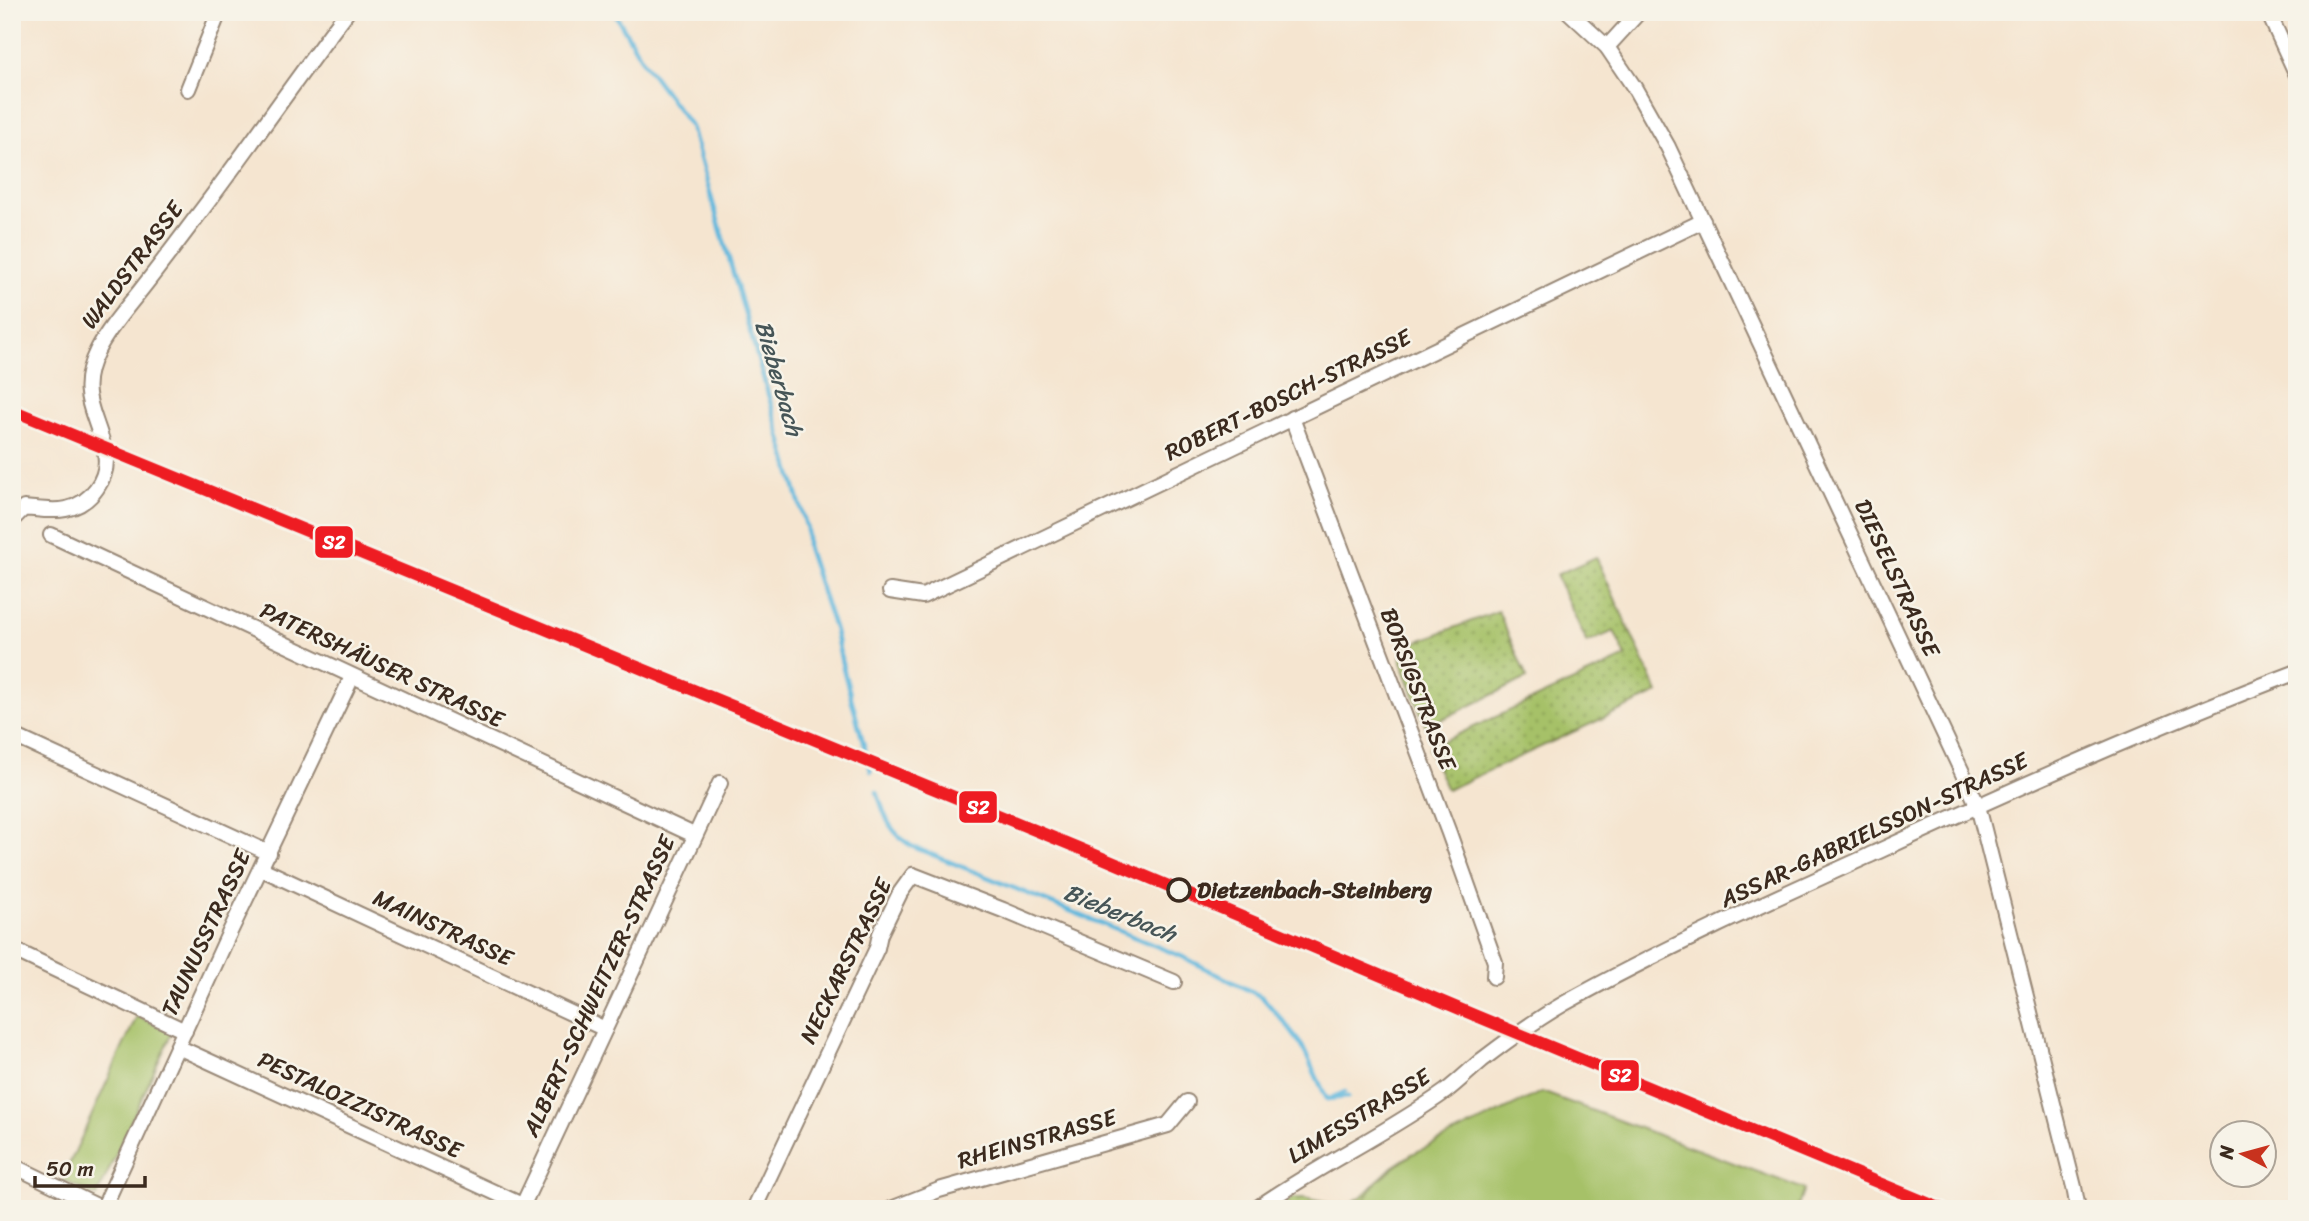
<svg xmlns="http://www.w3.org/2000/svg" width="2309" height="1221" font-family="Sriracha,sans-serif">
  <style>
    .grass { fill: url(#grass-dots); stroke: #707642; stroke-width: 2 }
    .green { fill: #a6c167; stroke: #707642; stroke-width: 2 }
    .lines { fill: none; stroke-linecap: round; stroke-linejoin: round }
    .stream { stroke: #60b8dd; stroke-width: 4.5 }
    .street-casing { stroke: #988877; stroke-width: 18 }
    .street { stroke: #fff; stroke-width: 14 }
    .rail-1-casing { stroke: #f7f3e8; stroke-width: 18 }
    .rail-1 { stroke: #ee1c23; stroke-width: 12 }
    .stop-dot { fill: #f7f3e8; stroke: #3b2a1e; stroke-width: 3.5 }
    .labels { text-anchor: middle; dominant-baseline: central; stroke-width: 5; stroke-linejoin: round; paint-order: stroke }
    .street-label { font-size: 23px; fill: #3b2a1e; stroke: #f7f3e8 }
    .stop-label { font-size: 23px; font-weight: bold; fill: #3b2a1e; stroke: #f7f3e8; text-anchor: start }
    .water-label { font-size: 24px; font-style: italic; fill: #465557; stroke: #f7f3e8 }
    .line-badge { stroke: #f7f3e8; stroke-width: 2.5 }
    .badge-label { font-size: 19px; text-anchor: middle; font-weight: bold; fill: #fff }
  </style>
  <defs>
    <pattern id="grass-dots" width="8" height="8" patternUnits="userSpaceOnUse" patternTransform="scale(1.75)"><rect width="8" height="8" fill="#a6c167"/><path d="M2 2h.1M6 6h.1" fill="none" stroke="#889d54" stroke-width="1.8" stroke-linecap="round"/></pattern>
  </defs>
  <rect width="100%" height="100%" fill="#f7f3e8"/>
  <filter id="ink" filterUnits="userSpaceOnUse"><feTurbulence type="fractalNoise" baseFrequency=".0143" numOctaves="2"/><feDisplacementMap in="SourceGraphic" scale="14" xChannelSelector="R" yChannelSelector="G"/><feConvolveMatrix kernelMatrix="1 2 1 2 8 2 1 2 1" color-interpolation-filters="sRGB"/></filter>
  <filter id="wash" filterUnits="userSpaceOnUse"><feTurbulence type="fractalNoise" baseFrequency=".00686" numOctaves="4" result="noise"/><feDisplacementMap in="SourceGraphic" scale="28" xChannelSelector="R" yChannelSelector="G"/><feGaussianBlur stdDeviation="1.57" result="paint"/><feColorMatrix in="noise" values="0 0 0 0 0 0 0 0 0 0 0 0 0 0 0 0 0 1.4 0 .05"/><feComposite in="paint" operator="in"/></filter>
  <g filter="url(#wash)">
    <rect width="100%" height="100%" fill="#f5e5d0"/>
    <!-- grass -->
    <g class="grass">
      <polygon points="1596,557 1658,693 1447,790 1428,748 1626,657 1614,631 1587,643 1556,575"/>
      <polygon points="1498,611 1527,678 1426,727 1401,661 1402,652 1408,645"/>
      <polygon points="1412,1154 1371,1209 1279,1209 1292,1198 1304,1198 1336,1205 1349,1204 1362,1196 1392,1167"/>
    </g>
    <!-- green -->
    <g class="green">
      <polygon points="137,1016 172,1032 97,1196 62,1180"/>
      <polygon points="1542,1092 1804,1189 1797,1209 1359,1209 1377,1181 1412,1154"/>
    </g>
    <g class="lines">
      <!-- stream -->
      <g class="stream">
        <polyline points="614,12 644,63 691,127 807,529 807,547 835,631 843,668 871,771"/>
        <path d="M877 792C886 818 887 829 911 846L1183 957 1262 997 1284 1022 1302 1046 1327 1099"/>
        <polyline points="1333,1097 1345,1092"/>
        <polyline points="1327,1099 1348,1097"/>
      </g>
    </g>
  </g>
  <g filter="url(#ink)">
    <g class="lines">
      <!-- street casing -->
      <g class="street-casing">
        <g id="street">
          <polyline points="1569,12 1607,47 1634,87 1668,147 1978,806 2074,1187 2078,1209"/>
          <polyline points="2268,12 2297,75"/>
          <polyline points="1607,47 1639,12"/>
          <polyline points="188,89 219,12"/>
          <polyline points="1292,418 1449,833 1495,962 1494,977"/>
          <path d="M12 520 24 508C38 509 53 512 66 509 91 504 110 477 105 453 97 413 75 395 97 351 108 329 125 310 140 291 159 267 177 243 195 219 247 151 295 80 347 12"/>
          <polyline points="51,535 694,835"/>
          <polyline points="890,591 923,596 1703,221"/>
          <polyline points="12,735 269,853"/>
          <polyline points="262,869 605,1029"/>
          <polyline points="12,949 185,1031"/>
          <polyline points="178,1047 522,1205"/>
          <polyline points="12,1165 103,1209 227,938 352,677"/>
          <polyline points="521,1209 720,783"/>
          <polyline points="754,1209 877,948 880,934 900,893 913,875 1003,910 1174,982"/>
          <polyline points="891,1209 939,1190 1168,1125 1187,1102"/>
          <path d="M1256 1209C1317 1166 1386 1134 1446 1091 1459 1081 1470 1070 1482 1060 1508 1040 1537 1019 1565 1003 1666 947 1773 899 1879 851 2016 788 2155 726 2297 672"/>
        </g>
      </g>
      <!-- street -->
      <use href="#street" class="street"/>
      <!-- rail-1 casing -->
      <g class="rail-1-casing">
        <polyline id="rail-1" points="12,410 1093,854 1474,1015 1942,1209"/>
      </g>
      <!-- rail-1 -->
      <use href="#rail-1" class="rail-1"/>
    </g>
  </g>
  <!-- markers -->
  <circle class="stop-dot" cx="1179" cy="890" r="11"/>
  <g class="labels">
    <!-- street labels -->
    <g class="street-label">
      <text transform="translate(132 265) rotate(-53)">WALDSTRASSE</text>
      <text transform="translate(1288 395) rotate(-26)">ROBERT-BOSCH-STRASSE</text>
      <text transform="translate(1897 578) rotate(65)">DIESELSTRASSE</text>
      <text transform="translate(382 665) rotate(25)">PATERSHÄUSER STRASSE</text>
      <text transform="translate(1418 689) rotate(69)">BORSIGSTRASSE</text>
      <text transform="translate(1874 830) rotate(-25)">ASSAR-GABRIELSSON-STRASSE</text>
      <text transform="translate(443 928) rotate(25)">MAINSTRASSE</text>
      <text transform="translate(206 933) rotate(-65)">TAUNUSSTRASSE</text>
      <text transform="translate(846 961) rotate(-64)">NECKARSTRASSE</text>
      <text transform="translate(599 986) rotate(-65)">ALBERT-SCHWEITZER-STRASSE</text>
      <text transform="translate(360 1105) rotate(25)">PESTALOZZISTRASSE</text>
      <text transform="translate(1359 1116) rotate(-31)">LIMESSTRASSE</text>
      <text transform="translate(1037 1139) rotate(-16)">RHEINSTRASSE</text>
    </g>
    <!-- stop labels -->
    <g class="stop-label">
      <text x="1197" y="890">Dietzenbach-Steinberg</text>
    </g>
    <!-- water labels -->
    <g class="water-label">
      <text transform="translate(779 378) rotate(74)">Bieberbach</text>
      <text transform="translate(1120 913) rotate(22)">Bieberbach</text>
    </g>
  </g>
  <g class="line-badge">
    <rect x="314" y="525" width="40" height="34" rx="7" fill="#ee1c23"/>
    <rect x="958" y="790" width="40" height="34" rx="7" fill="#ee1c23"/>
    <rect x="1600" y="1059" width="40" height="33" rx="7" fill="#ee1c23"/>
  </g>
  <g class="badge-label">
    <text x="334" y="549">S2</text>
    <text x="978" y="814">S2</text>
    <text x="1620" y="1082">S2</text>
  </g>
  <!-- margin -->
  <rect width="2309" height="1221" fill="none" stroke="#f7f3e8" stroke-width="42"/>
  <!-- north arrow -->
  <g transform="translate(2243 1154) rotate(276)"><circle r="33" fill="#f7f3e8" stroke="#aca397" stroke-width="2"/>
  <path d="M0-5L12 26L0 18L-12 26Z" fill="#c8321e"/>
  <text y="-10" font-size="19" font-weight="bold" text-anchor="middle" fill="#3b2a1e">N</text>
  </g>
  <!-- scale -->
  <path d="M35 1176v10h110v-10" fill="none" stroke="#3b2a1e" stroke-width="3.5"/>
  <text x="46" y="1176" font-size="21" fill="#3b2a1e" stroke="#f7f3e8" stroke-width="5" paint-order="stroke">50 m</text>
</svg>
